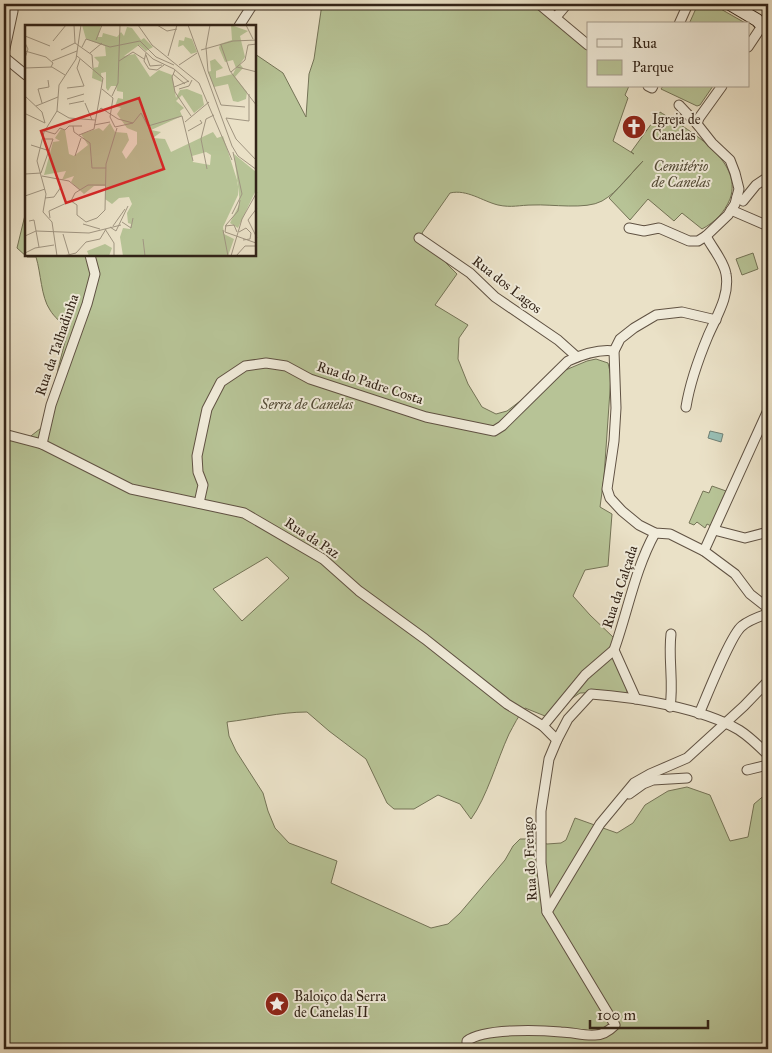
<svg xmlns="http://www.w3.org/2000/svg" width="772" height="1053" font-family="'IM FELL Great Primer',serif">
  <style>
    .green { fill: #b7c396; stroke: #747356; fill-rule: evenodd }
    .water { fill: #98beb4; stroke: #6f8075 }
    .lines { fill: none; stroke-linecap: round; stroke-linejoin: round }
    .street-casing { stroke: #605243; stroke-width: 11 }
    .secondary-casing { stroke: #322317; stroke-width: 14 }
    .street { stroke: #f1ecdb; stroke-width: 9 }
    .secondary { stroke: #f1ecdb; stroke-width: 12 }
    .labels { text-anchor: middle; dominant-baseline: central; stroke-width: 4; stroke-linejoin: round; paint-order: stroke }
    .poi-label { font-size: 14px; fill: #322317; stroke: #f1ecdb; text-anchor: start }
    .park-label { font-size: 14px; font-style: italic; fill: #534b37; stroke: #f1ecdb }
    .street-label { font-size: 14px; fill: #322317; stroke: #f1ecdb }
    .inset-road { fill: none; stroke: #a09581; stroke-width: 1 }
    .view { fill: #d62828; fill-opacity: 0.15; stroke: #d62828; stroke-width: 2.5 }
    .inset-edge { fill: none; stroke: #322317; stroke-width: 2.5 }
  </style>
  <rect width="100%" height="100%" fill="#eae1c7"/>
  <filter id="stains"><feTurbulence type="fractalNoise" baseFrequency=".004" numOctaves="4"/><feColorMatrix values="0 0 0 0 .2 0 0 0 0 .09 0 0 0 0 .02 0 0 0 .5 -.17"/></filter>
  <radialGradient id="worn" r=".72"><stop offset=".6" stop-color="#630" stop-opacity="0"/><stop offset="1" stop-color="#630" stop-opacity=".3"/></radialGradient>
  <!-- green -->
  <g class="green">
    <path d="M322 4H536L588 47V86H629L625 95 628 98 613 141 634 154 631 152 660 112C687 129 744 160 730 199 724 213 715 222 702 229L682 213 674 221 648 199 630 220 609 198 643 161C630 174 618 192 602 201 586 210 551 204 533 205 519 205 512 208 498 205 482 201 467 189 450 193L422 233 432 249 457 274 435 305 468 325 459 338 458 359 468 384 482 407 496 414 507 411 556 374 587 361 596 359 608 363 611 376 604 477 600 507 612 514 608 566 585 570 573 596 590 615 614 638 627 675V694L609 692 580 693 545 716 525 708C518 716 514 725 509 734 497 760 487 797 471 819L460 804 438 795 414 809H394L387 803 366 759 329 731 307 712C280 712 253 719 227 722L229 736 236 751 263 793 268 811 275 828 289 843 337 861 331 883 431 928 448 924 460 913 505 860 513 846 520 839H532L547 844 561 843 566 840 575 818 617 833 633 823 645 805 668 791 687 787 710 795 730 841 748 837 754 804 767 793 768 1049H4V432L27 439 45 425 53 400 58 369 68 330C63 324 54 317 50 310 41 297 41 273 36 257H27L17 248 26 211V255H255V54L283 73 306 117 309 74 314 59ZM267 557 289 578 242 621 213 589Z"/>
    <polygon points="698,4 712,4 747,24 689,24"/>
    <polygon points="663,86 713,86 700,105 697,106 661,89"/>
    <polygon points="753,253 758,269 742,275 736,259"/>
    <polygon points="712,486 726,491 711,526 707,524 705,528 697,522 694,525 689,523 703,491 709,493"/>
  </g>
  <!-- water -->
  <polygon class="water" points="710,431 723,434 721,442 708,438"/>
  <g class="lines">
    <!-- street casing -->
    <g class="street-casing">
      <g id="street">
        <polyline points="539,4 588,45"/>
        <polyline points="556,17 567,4"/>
        <polyline points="679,24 688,4"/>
        <polyline points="239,26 253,4"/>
        <polyline points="748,47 762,26"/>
        <polyline points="4,53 13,11 13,4"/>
        <polyline points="4,57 26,75"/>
        <polyline points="648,86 652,88 653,86"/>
        <polyline points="679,105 697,124"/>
        <polyline points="737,197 743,201 756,185 768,177"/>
        <polyline points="731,210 768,226"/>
        <polyline points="629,228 644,231 659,228 689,241 698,241 706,236 728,215 735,204 739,189 735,173 730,160 712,143 697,124 699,118 722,86"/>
        <polyline points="419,238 470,273 495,297 558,340 577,357"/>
        <polyline points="716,320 682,312 656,315 634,328 620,339 614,351 616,408 614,441 607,489 610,498 622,511 639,525 655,533 670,534 704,551 735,574 750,594 764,605 768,606"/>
        <path d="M686 407C690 382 698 360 708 336 716 317 730 296 726 274 724 261 712 248 706 236"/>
        <polyline points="4,434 42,444 131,489 244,513 323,559 359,591 425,639 507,704 543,726 557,740"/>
        <polyline points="42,444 51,405 87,304 95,274 90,255"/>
        <path d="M199 503 203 485 198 472 197 456 207 409 221 382 245 366 266 363 286 366 310 379 426 417 494 431 502 426 568 361C581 355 600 349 614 351"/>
        <polyline points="714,530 745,538 768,532"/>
        <polyline points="704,551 768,410"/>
        <path d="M636 699 614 650C628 611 635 569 655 533"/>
        <path d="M670 707C674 683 668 659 671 634"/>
        <path d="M699 714C706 698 731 634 742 626 749 620 758 617 767 614"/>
        <polyline points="543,726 585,675 614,650"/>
        <polyline points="747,770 768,765"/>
        <polyline points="629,794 643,784 653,780 687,778"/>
        <polyline points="547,912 600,824 634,783 650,774 687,758 744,706 768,681"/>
        <path d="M467 1049V1041C483 1028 539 1030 561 1032 572 1032 584 1036 595 1035 603 1035 610 1030 615 1025L547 912 541 863V811L549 759 557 740 568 719 591 694C634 697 702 708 739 730 750 737 759 746 768 755"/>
      </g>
    </g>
    <!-- secondary casing -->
    <g class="secondary-casing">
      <polyline id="secondary" points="730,4 757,20 768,32"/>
    </g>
    <!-- street -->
    <use href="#street" class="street"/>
    <!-- secondary -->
    <use href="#secondary" class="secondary"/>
  </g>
  <!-- icons -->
  <defs>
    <g id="church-disc" transform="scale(1.25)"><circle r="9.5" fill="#8f2418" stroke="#f1ecdb"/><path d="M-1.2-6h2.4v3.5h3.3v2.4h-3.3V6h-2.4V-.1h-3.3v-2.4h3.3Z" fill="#fff"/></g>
    <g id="sight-disc" transform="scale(1.25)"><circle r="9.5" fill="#8f2418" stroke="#f1ecdb"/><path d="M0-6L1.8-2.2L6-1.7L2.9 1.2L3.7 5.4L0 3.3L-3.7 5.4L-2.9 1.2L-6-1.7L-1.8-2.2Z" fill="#fff"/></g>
  </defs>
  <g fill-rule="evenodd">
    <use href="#church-disc" x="634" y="127"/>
    <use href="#sight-disc" x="277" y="1004"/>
  </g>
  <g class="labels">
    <!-- poi labels -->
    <g class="poi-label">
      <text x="652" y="119">Igreja de<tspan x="652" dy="16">Canelas</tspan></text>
      <text x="294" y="996">Baloiço da Serra<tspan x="294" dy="16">de Canelas II</tspan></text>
    </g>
    <!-- park labels -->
    <g class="park-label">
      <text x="681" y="166">Cemitério<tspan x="681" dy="16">de Canelas</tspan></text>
      <text x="307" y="404">Serra de Canelas</text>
    </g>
    <!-- street labels -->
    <g class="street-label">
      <text transform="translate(507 285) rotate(38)">Rua dos Lagos</text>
      <text transform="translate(57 345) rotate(-71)">Rua da Talhadinha</text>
      <text transform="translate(370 383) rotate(18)">Rua do Padre Costa</text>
      <text transform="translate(312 538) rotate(33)">Rua da Paz</text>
      <text transform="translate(620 587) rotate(-72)">Rua da Calçada</text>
      <text transform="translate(530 859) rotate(-93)">Rua do Frengo</text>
    </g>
  </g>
  <!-- overview -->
  <g transform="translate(25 25)">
    <rect width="231" height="231" fill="#eae1c7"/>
    <path d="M57 0H76L73 12H77L78 8 92 12 96 7 99 11 102 2 107 3 116 15 119 13 128 22 121 26 114 20 99 31 110 29 125 52 134 45 147 50 151 73 155 65 162 64 177 70 179 80 169 88 157 70 151 76 159 83 155 86 157 91 126 105 136 107 128 113 140 114 146 127 188 107 192 113 198 111 213 158V170L198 202 199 209 209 214 203 231H98L95 212 98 203 105 204 106 199 103 198 102 188 107 179 104 172 94 173 87 179 80 174 81 161H69L59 169 46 157 49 151 37 155 41 146 19 150 28 117 35 116 30 113 36 104 40 105 44 129 49 131 63 120 56 109 74 103 78 106 85 98 90 107 102 108 104 115 97 127 101 134 112 119V107L102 103 92 89 96 83 90 81 93 73 98 74V67L92 66 91 61H86L83 66 81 63V47L76 48 77 57 67 53 68 43 73 42 74 37 69 32 81 31 80 21 61 14ZM181 127 186 130 185 140 168 137 167 131ZM206 0 223 6 215 11 220 32 215 39 218 43 210 52 222 67 221 74 213 77 208 76 203 59 189 62 183 47 186 46 185 36 190 34 198 43 191 46V53L208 49 211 43 208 35 200 37 194 23 195 19 207 15ZM160 12 167 14 172 27 166 29 158 20 153 22 154 15 159 16ZM209 129 231 147V165L213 203 205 198 215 178ZM80 219 87 223 84 231H64L62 226Z" fill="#b7c396" fill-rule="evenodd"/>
    <path class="inset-road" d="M49 0 50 18 67 30 68 43M113 0 127 20 174 58 207 135M132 0 142 6 152 4M163 0 207 121 213 131 232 145M185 0 181 22 183 46 196 80 220 82M221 0 228 14M0 11 25 21M71 15 77 0M28 16 41 0M0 18 3 24 0 33M113 20 128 34 149 44 164 57M196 20 205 46 232 81M57 22 61 14 85 22 115 16 131 32 149 40M36 25 50 18M176 25 208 16 232 15M0 26 21 32 28 38 26 42M65 28 77 18M121 28 119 36 124 44 132 45 139 40M121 30 125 41 137 40M52 31 78 53 69 104 54 110M143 31 152 0M27 36 52 26M94 36 108 27 119 34M154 40 172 28M212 42 232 47M0 43 27 42 40 50M150 45 147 52 150 67 166 91M206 47 220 35 223 20 232 19M148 49 160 59M149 62 164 56M42 63 59 61 52 43 55 34M77 64 88 73 85 92 90 102 108 98 116 88 123 101 157 91 168 136M154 64 164 61 167 55M0 71 17 87 20 98M87 71 93 58 95 0M42 74 59 69M17 78 13 64 24 62 23 55M60 78 67 95M44 79 59 76M11 81 33 72M32 86 44 93 70 95M73 87 76 83 93 94 108 98M1 89 20 98M201 93 211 114 232 136M201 93 224 96V69M160 97 184 77M69 100 85 97M48 101 49 107 65 118 67 143H81M40 105 44 101H57M20 106 30 109 35 103 40 105M163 106 177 98 175 95M6 120 25 126M50 131 56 113M182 144 176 114 181 94 189 90M0 149 16 148 28 114H18M17 151 44 156 55 165M0 171 20 164M20 173 29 172 36 162M215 175 213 186 201 200 200 207 231 218M46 176 50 168 63 160H81M232 183 223 195 232 213M207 189 217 169 208 127M25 193 24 186 46 176 52 180V190L61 197M4 196 9 195 14 222M61 197 72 193 80 185 81 139 92 103M97 197 106 203 108 193M58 199 75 204M88 201 100 184M200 201 209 200 212 207M85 202 91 206 103 181M80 204 89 218V231M198 205 203 231M214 207 221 203 226 208 225 214 218 215M38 209 44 229M0 211 11 206 64 208 96 200M118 214 120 231M0 228 10 223 29 220M32 231 27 197 18 187 21 169 12 136 19 107 32 86 34 60 51 34 56 0M39 231 51 228 61 217 75 214 81 204M206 231 217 194 232 167M211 231 220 221H232"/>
    <path class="view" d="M114 73 139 144 41 178 16 106Z"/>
    <rect width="231" height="231" class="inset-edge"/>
  </g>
  <!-- margin -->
  <rect width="772" height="1053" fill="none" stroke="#eae1c7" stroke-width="20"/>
  <rect x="5" y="5" width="762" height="1043" fill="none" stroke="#322317" stroke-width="2.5"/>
  <rect x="10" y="10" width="752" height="1033" fill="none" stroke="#322317"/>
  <!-- legend -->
  <rect x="587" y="22" width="162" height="65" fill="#f1ecdb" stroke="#a59c8d"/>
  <rect x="597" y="39" width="25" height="8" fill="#f1ecdb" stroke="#a59c8d"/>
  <text x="632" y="48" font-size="15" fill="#322317">Rua</text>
  <rect x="597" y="60" width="25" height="15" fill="#b7c396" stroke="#a59c8d"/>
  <text x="632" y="72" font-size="15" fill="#322317">Parque</text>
  <!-- scale -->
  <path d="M590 1020v8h118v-8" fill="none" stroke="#322317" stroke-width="2.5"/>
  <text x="597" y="1020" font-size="15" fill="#322317" stroke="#f1ecdb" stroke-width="4" paint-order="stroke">100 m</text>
  <rect width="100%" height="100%" filter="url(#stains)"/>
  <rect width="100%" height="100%" fill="url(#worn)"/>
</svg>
